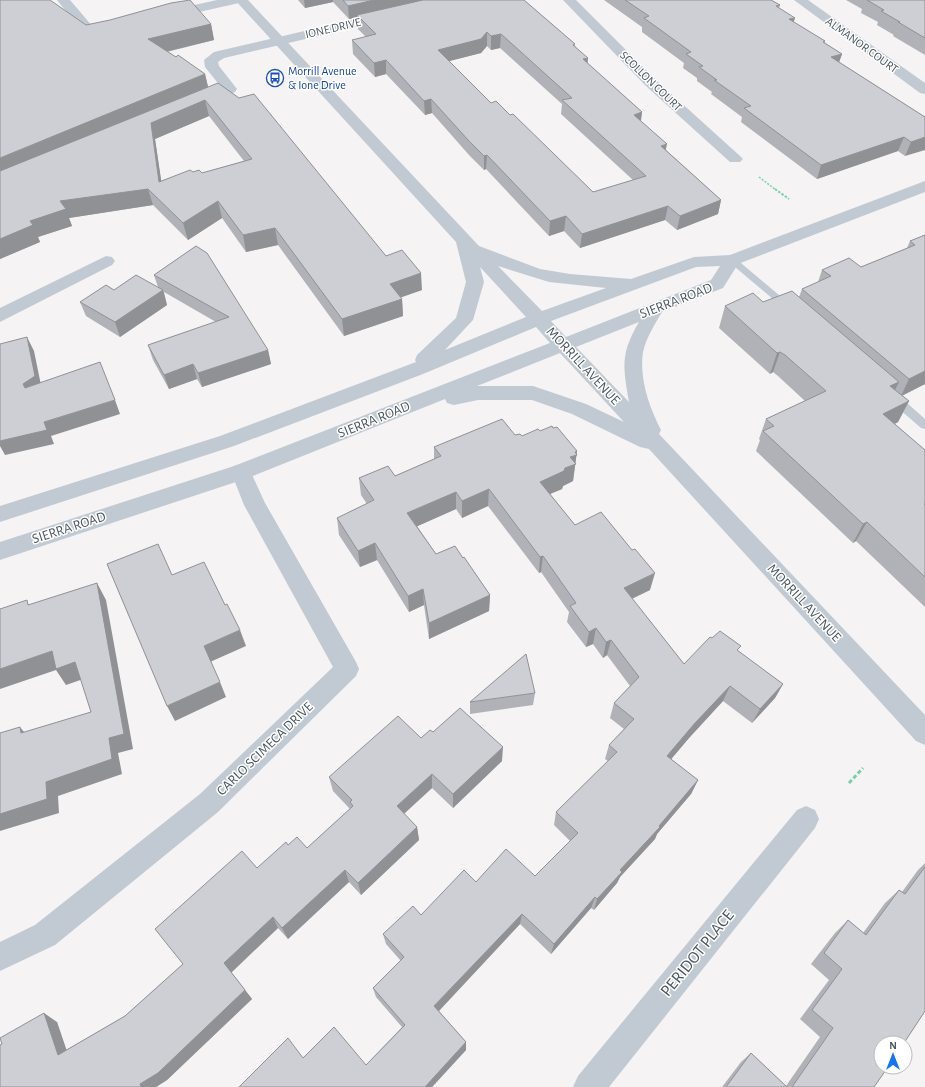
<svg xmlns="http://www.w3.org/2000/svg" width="925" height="1087" font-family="'Alegreya Sans',sans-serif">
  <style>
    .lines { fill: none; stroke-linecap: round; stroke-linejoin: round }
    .path-far2 { stroke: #7ad0a6; stroke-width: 1.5; stroke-dasharray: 2 1.5; stroke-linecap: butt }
    .path-far1 { stroke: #7ad0a6; stroke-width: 2; stroke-dasharray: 2.5 1.5; stroke-linecap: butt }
    .path { stroke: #7ad0a6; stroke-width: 3; stroke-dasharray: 4 2.5; stroke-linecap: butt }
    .service { fill: #c1cad2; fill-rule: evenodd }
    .minor { fill: #c1cad2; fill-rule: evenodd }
    .tertiary { fill: #c1cad2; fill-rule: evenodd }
    .wall { fill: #b0b2b7; fill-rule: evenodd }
    .shaded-wall { fill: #909195 }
    .building { fill: #cdcfd5; stroke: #909195; fill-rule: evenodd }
    .labels { text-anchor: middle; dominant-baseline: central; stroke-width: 3; stroke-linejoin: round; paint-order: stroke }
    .far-street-label { font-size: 12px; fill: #4a5661; stroke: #fff }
    .far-transit-label { font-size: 12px; fill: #164399; stroke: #fff; text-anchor: start }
    .street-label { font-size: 14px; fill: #4a5661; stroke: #fff }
    .near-street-label { font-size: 17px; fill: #4a5661; stroke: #fff }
  </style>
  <rect width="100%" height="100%" fill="#f5f3f3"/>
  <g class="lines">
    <!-- path-far2 -->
    <polyline class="path-far2" points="759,177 776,190"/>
    <!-- path-far1 -->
    <polyline class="path-far1" points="775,189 789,199"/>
    <!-- path -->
    <polyline class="path" points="849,783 863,768"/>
    <!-- service -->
    <g class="service">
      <polygon points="732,257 735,258 792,306 794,308 792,310 786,310 729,262 729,258"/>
      <polygon points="894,394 898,395 925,419 925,429 921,428 890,401 889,398 890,395"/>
    </g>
    <!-- minor -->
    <g class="minor">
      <polygon points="57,0 70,0 93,27 111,28 113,31 111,34 84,34"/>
      <polygon points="217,0 240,0 239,3 168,19 161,15 163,12"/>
      <polygon points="563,0 576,0 656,80 740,156 743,159 740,162 730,162 646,86"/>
      <polygon points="794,0 808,0 925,83 925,94 920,93"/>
      <polygon points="386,12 393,16 391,19 224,58 218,62 219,66 237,89 235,92 201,105 196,104 194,101 196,98 221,87 205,67 204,60 214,52"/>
      <polygon points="106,256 112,257 115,261 112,265 0,322 0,308"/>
      <polygon points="241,464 248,466 265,503 356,662 359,669 356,676 218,812 55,945 0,971 0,942 35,925 200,794 333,667 244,505 231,472 234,466"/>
      <polygon points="806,806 815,810 819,819 815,828 609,1087 573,1087 578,1076 797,810"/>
    </g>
    <!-- tertiary -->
    <path class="tertiary" d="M235 0H248L479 246 540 269 570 274 631 279 694 257 730 255 925 181V192L738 264 723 288 662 312C655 324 646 338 643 352 639 378 649 407 661 430L659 434 925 715V745L916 741 649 449 640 447 572 414 532 400H478L454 405 447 403 445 399 248 478 0 560V542L234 466 550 343 536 327 423 374 234 446 0 522V506L220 436 416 362 415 360 417 355 456 318 466 282 456 242ZM498 266 549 282 606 288 542 311ZM720 266 711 280 566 337 551 321 696 267ZM480 267 526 317 445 350 473 320 484 282ZM639 322C620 354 623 367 629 402L576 347ZM560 353 624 422 586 404 533 386H477Z"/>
  </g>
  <!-- wall -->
  <g class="wall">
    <path d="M298 0H524L575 44V46L588 64 642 112 641 121 666 150 721 200 718 214 677 230 665 220 580 248 564 231 549 236 486 169 484 170 469 155 432 113 425 115 386 74 375 77 353 54 352 40 366 37 358 29 357 18 349 19 333 2 305 8ZM487 46 491 50 500 48 562 104 561 114 633 180 593 192 491 103 449 61 481 53Z"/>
    <polygon points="604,0 771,0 780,5 779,8 793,22 825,41 825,43 842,54 839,62 925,117 905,156 898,151 817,179 741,122 742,117 711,94 712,92 697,81 697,78 683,68 684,63 642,32 642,27"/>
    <polygon points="846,0 925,0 925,55 893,36 894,35 877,25 878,22 861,13 862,9"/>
    <path d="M211 24 214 40 167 52 176 57 205 74 208 87 422 290 400 297 402 299 403 316 344 336 278 245 246 252 222 218 188 240 153 205 69 218 72 226 38 237 40 242 0 259 86 25ZM209 116 244 161 202 173 193 172 161 181 155 139Z"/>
    <polygon points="925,235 925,384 902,396 909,401 898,422 895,424 925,450 925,607 856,541 853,543 756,451 760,440 759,439 766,419 805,401 778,376 773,372 770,374 719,328 725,306 763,302 799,297 802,289 818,282 822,270 861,267 907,248 910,241"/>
    <polygon points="196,246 268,350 271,364 202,387 197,379 169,389 153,360 148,345 216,322 164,292 167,305 120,337 86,316 80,302 114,290 158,287 154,275"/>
    <polygon points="540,431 577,451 573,481 563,486 562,489 550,494 575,525 650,590 632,599 684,664 739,652 783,684 775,698 752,723 723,701 689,738 671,759 698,780 691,794 657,834 655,839 620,877 617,883 594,910 591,908 551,954 520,924 439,1011 466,1042 466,1050 432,1087 303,1058 366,1065 402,1027 376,997 373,988 401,961 386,944 383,934 421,915 476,882 535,876 570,841 554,825 556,812 608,761 605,759 609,745 624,729 610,718 614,703 630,686 607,655 603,658 593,644 586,647 567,622 569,612 541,572 539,573 488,506 462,518 456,509 417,526 436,554 463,558 490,595 489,611 429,639 424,605 409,612 377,560 360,567 339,535 337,518 367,504 361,495 359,478 395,476 434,459 434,447 515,435 522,436"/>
    <polygon points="535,693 533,705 470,714 470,702"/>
    <polygon points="433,732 502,761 453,808 432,788 404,814 417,827 419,840 361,895 349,882 288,939 278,928 231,972 252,999 167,1080 156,1087 0,1087 57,1022 66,1050 125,1016 183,964 257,868 288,845 307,848 350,809 333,791 329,777 421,738"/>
    <polygon points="925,863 925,1011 874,1087 722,1087 741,1062 751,1053 786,1086 820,1037 800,1019 829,980 811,964 835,933 848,920 863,933 885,903 899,890 902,892 918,870"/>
  </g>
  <!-- shaded-wall -->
  <g class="shaded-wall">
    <polygon points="304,0 333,0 333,2 305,8"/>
    <polygon points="374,0 434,0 357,15 357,18 349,19 348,6"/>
    <polygon points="795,18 791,31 789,19"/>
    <polygon points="211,24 214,40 152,55 148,39"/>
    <polygon points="487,32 487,46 481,53 438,64 438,50"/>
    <polygon points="501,34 500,48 491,50 491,36"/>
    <polygon points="842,54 837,68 831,57"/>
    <polygon points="588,58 587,72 583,59"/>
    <polygon points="386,60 386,74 375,77 374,63"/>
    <polygon points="205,74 209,91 0,177 0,158"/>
    <polygon points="431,99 432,113 425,115 424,101"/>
    <polygon points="205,100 209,116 155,139 164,199 159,182 151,123"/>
    <polygon points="642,112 640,126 634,115"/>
    <polygon points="904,137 898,151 817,179 821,165"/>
    <polygon points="925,137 925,150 905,156 911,142"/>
    <polygon points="667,144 664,158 661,146"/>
    <polygon points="487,155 486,169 484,170 484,156"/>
    <polygon points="148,189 153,205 69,218 72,226 38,237 40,242 0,259 0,239 30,221 60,201"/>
    <polygon points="721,200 718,214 677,230 680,216"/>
    <polygon points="218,201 222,218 188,240 183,223"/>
    <polygon points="668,206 665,220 580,248 582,234"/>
    <polygon points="566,216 564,231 549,236 550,221"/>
    <polygon points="275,228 278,245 246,252 243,235"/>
    <polygon points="421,273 422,290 391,301 390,284"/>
    <polygon points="163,290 167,305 120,337 115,322"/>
    <polygon points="402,299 403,316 344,336 342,319"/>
    <polygon points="27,337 34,351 42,390 30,399 23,384"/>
    <polygon points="268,350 271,364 202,387 198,373"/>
    <polygon points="780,352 773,372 770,374 777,353"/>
    <polygon points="193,364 197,379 169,389 164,375"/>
    <polygon points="925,371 925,384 901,396 909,379"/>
    <polygon points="899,382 889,402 890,386"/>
    <polygon points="115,400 120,414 51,436 54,444 5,455 0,446 0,441 44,422"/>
    <polygon points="909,401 898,422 873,434 883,414"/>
    <polygon points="577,451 573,481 563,486 562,489 538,499 540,482 565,468 570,457 575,452"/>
    <polygon points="489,489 488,506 462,518 462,501"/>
    <polygon points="456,492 456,509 409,530 407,513"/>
    <polygon points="867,522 856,541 853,543 863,524"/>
    <polygon points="375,543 377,560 360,567 358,551"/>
    <polygon points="543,556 541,572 539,573 540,557"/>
    <polygon points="655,573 650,590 620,604 624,588"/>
    <polygon points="97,583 106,600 133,749 118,753 122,774 58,796 59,813 0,831 0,814 109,738"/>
    <polygon points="423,589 424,605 409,612 408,596"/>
    <polygon points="490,595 489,611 429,639 429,623"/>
    <polygon points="596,628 593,644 586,647 589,632"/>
    <polygon points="240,630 246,646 210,662 204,646"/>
    <polygon points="611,640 607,655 603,658 606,642"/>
    <polygon points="52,651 75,662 86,678 66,685 56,670 0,689 0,669"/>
    <polygon points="220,682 226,697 175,721 167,706"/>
    <polygon points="783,684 775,698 752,723 760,709"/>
    <polygon points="730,686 723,701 689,738 662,770 667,756 695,723"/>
    <polygon points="20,727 32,742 21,733"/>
    <polygon points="503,747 502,761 453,808 453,794"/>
    <polygon points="432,774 432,788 398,819 397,806"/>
    <polygon points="698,780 691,794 657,834 655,839 620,877 617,883 594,910 597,899 620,870"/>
    <polygon points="417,827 419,840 361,895 358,883"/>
    <polygon points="345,870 349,882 288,939 282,928"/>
    <polygon points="595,897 591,908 551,954 554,944"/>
    <polygon points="522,914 520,924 435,1015 434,1006"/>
    <polygon points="273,917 278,928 231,973 224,963"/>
    <polygon points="245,990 252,999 167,1080 156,1087 141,1087 140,1084"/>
    <polygon points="44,1013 57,1022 71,1063 58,1055"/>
    <polygon points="466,1042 466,1050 432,1087 425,1087"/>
  </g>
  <!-- building -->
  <g class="building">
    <polygon points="0,0 50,0 86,25 110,20 171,3 190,0 211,24 148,39 176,57 178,55 205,74 0,158"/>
    <polygon points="343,0 374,0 348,6"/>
    <path d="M423 0H524L575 44 573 45 588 58 583 59 642 112 634 115 667 144 661 146 721 200 680 216 668 206 582 234 566 216 550 221 487 155 484 156 469 141 431 99 424 101 386 60 374 63 352 40 376 34 357 15ZM487 32 491 36 501 34 572 98 562 100 646 176 593 192 513 114 510 115 496 101 491 103 438 50 481 39Z"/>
    <polygon points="625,0 771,0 780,5 776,6 795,18 789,19 825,41 823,42 842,54 831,57 925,117 925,137 911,142 904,137 821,165 744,108 751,106 714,80 717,80 699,67 703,66 686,54 691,52 644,18 649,16"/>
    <polygon points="867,0 925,0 925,38 898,22 900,22 881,11 884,10"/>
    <path d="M218 83 239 98 254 94 386 256 402 250 421 273 390 284 402 299 342 319 275 228 243 235 218 201 183 223 148 189 60 201 66 209 30 221 33 225 0 239V171ZM205 100 252 159 202 173 199 170 193 172 190 170 159 182 151 123Z"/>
    <polygon points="925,235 925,371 909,379 802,289 831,276 822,270 849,258 861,267 915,245 910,241"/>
    <polygon points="196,246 207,253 268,350 198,373 193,364 164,375 148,345 229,317 154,275"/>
    <polygon points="136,275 163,290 115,322 80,302 106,285 114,290"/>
    <polygon points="792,291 899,382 890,386 909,401 883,414 925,450 925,504 924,504 925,505 925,577 867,522 863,524 763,431 774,426 766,419 826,391 785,355 780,352 777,353 725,306 753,293 763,302"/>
    <polygon points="27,337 35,376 23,384 25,388 100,362 115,400 44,422 47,430 0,441 0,344"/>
    <polygon points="502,419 515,435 520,434 522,436 538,429 540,431 552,426 553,428 557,427 577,451 575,452 577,455 570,457 576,464 565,468 564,471 540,482 575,525 601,512 632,550 635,549 655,573 624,588 684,664 710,637 712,638 720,631 741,646 737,650 783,684 760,709 730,686 695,723 667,756 698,780 659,826 660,827 620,870 622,872 597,899 595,897 554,944 522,914 434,1006 466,1042 425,1087 239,1087 288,1038 303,1058 334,1027 366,1065 405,1025 373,988 404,957 383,934 413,906 421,915 464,870 476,882 506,849 535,876 578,833 556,812 617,752 609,745 634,719 614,703 639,677 611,640 606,642 596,628 589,632 570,606 576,603 543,556 540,557 489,489 462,501 456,492 407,513 436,554 455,546 463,558 464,557 490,595 429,623 423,589 408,596 375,543 358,551 337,518 374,500 359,478 388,466 395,476 441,456 434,447"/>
    <polygon points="158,544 172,575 204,562 225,605 227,604 240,630 204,646 220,682 167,706 107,564"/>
    <polygon points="97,583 124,734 109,738 112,759 46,782 47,799 0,814 0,733 20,727 21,733 91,712 75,662 56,669 52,651 0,669 0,609 27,600 28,605"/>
    <polygon points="526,654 535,693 470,702"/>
    <polygon points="460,708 503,747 453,794 432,774 397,806 417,827 358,883 345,870 282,928 273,917 224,963 245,990 158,1073 140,1084 141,1087 0,1087 0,1045 2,1044 0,1038 44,1013 58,1055 125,1016 183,964 155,929 242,851 257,868 286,842 288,845 297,837 307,848 353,806 350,802 352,800 329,777 398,716 421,738 430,730 433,732"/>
    <polygon points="925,867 925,1011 904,1043 881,1043 881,1067 888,1067 874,1087 792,1087 833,1028 812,1010 842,969 824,953 848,920 866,935 899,890 905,894"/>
    <polygon points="751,1053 787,1087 726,1087"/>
  </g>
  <!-- icons -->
  <defs>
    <g id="bus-ring" transform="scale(0.9)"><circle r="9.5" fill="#fff" stroke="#1a4fb4" stroke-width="1.5"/><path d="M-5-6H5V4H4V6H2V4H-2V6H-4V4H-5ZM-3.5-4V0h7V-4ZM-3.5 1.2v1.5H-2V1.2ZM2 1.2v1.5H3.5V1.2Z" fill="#1a4fb4"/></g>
  </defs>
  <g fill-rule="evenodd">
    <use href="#bus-ring" x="275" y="78"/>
  </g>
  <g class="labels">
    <!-- far-street labels -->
    <g class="far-street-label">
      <text transform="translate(333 28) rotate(-13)">IONE DRIVE</text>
      <text transform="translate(862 45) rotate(36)">ALMANOR COURT</text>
      <text transform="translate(651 81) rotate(44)">SCOLLON COURT</text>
    </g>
    <!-- far-transit labels -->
    <g class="far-transit-label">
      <text x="288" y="71">Morrill Avenue<tspan x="288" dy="14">&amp; Ione Drive</tspan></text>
    </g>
    <!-- street labels -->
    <g class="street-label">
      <text transform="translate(676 301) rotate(-21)">SIERRA ROAD</text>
      <text transform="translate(583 366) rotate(47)">MORRILL AVENUE</text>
      <text transform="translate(374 420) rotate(-22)">SIERRA ROAD</text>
      <text transform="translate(69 528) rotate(-18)">SIERRA ROAD</text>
      <text transform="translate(804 603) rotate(47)">MORRILL AVENUE</text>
      <text transform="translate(265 749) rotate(-44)">CARLO SCIMECA DRIVE</text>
    </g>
    <!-- near-street labels -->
    <g class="near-street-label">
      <text transform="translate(697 953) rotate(-51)">PERIDOT PLACE</text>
    </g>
  </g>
  <!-- north arrow -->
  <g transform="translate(893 1055)"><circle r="19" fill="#ffffff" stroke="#b7bbc0"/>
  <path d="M0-3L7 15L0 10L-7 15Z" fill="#1a73e8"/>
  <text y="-6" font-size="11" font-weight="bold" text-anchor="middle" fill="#4a5661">N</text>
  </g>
</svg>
